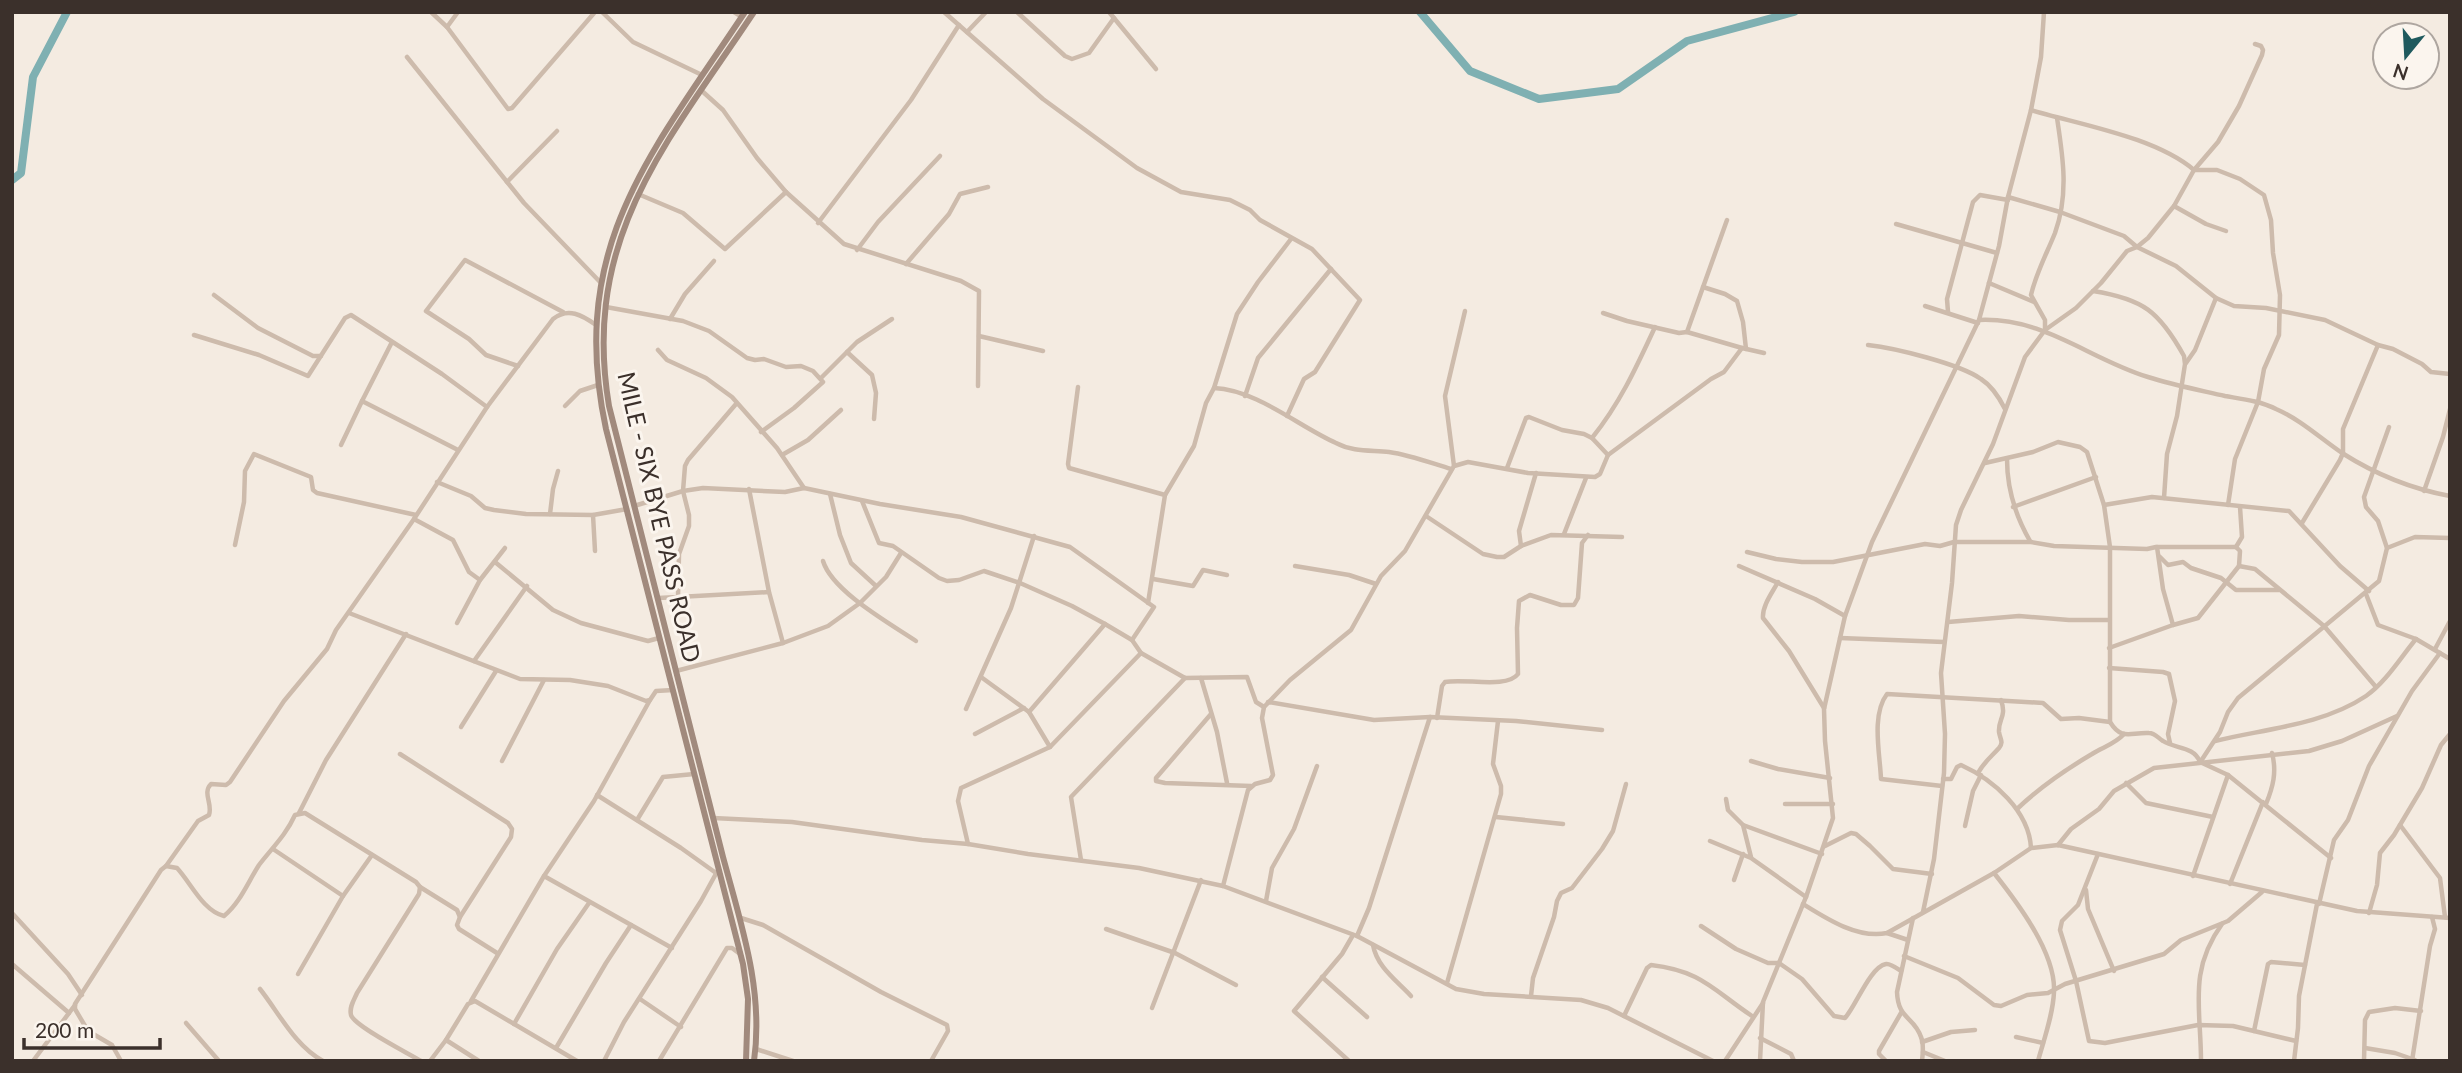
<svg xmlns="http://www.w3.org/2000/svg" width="2462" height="1073" font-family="Lato,sans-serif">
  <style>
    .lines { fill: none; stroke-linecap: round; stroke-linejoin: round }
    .river { stroke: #7fb0b2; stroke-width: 8 }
    .street { stroke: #cdbbac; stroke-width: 4.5 }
    .secondary { stroke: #a18a7d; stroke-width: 6 }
    .labels { text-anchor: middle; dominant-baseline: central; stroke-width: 6; stroke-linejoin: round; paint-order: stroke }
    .street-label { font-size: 24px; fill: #3b302b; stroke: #fbf5ee }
  </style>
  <rect width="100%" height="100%" fill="#f4ebe1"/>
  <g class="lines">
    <!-- river -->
    <g class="river">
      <polyline points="1420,12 1470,71 1539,99 1618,89 1687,41 1794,12"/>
      <polyline points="12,180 21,173 33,77 67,12"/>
    </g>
    <!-- street -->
    <g class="street">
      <polyline points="431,12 447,27 508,109 512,108 595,12"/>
      <polyline points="602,12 633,42 702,75"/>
      <polyline points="734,12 742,17"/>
      <polyline points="944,12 1043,99 1137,168 1181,192 1230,200 1250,210 1260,220 1312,249 1360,300 1315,372 1304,379 1287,416"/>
      <polyline points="1017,12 1065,56 1072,59 1089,53 1114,18"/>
      <polyline points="1109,12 1156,69"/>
      <polyline points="447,27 458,12"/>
      <polyline points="967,32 986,12"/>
      <polyline points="407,57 524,203 601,283"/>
      <polyline points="702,91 723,110 757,158 786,192 844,244 961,281 979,291 978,386"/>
      <path d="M2031 110C2081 125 2155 137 2194 170H2217L2240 179 2264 195 2271 220 2273 253 2280 295 2279 335 2264 369 2258 402 2235 459 2228 505"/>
      <polyline points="507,182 557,131"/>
      <polyline points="638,194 683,213 725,249 786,192"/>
      <polyline points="2008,197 2060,212 2124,236 2137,247 2176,266 2216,298 2234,306 2266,308 2325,320 2378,345 2393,349 2422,364 2431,372 2450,374"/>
      <polyline points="2174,206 2206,224 2226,231"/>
      <polyline points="818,223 911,100 959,25"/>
      <polyline points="1896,224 1997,253"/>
      <polyline points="857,250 878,222 940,156"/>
      <polyline points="906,264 949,214 960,194 988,187"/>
      <polyline points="1989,283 2034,302"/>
      <polyline points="1703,287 1725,294 1737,301 1743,322 1746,349"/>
      <path d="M2093 291C2143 299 2159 311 2184 356L2185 364 2177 416 2167 454 2164 498"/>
      <polyline points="214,295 258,328 313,356 321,356"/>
      <polyline points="1925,306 1978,323"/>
      <polyline points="606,307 683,321 709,331 747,358 755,360 764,359 786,367 801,366 813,371 823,382 794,408 761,432"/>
      <polyline points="1948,312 1947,299 1973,202 1980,195 2008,200"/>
      <polyline points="1603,313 1627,321 1679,333 1687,332 1742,348"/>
      <polyline points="670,319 685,294 714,261"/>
      <path d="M1979 320C2044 317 2089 359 2148 377 2173 385 2199 390 2225 396 2242 399 2260 401 2276 409 2301 420 2320 438 2342 453 2375 474 2412 489 2450 496"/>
      <path d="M2045 330V320L2031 295C2036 273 2047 253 2055 233 2069 194 2063 157 2057 118"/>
      <polyline points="1687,332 1727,220"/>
      <polyline points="194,335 259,355 308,376 345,318 351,315 442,374 487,407"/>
      <polyline points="979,336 1043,351"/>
      <polyline points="392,342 362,401 458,450"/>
      <path d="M1868 345C1895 348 1960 364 1981 379 1992 386 1999 397 2005 409"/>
      <polyline points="658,350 667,360 706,378 732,397 777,448 804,488"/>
      <polyline points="847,352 872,375 876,393 874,419"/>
      <polyline points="2186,363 2195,350 2216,298"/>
      <polyline points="518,366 486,355 469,339 426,311 465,260 563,312"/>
      <polyline points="821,378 857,342 892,319"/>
      <polyline points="1078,387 1068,464 1069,468 1165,495 1148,603"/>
      <polyline points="1214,388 1237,314 1258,282 1291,239"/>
      <polyline points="1245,396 1258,358 1331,269"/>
      <polyline points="565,406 580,391 598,385"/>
      <path d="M1592 438C1620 403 1636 368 1655 327"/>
      <polyline points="341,445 362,401"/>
      <polyline points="782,455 808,440 841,410"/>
      <path d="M2007 459C2007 490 2015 515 2030 541"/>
      <path d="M1985 463 2033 452 2058 442 2080 447 2087 452 2104 505 2110 547V722C2122 741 2130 732 2149 733 2155 733 2158 738 2163 741 2175 749 2194 746 2200 762L2228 775 2331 858"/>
      <polyline points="1454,466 1445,396 1465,311"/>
      <polyline points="1507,468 1526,418 1529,417 1562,430 1584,434 1592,438 1608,455"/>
      <polyline points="437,482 471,496 485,508 494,510 526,514 593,515 627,509"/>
      <polyline points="2424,491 2443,437 2450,409"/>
      <polyline points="830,494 840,535 851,563 876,586"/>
      <path d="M1165 495 1194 446 1206 403 1214 388C1257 390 1298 426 1336 443 1353 452 1370 450 1389 452 1410 455 1431 463 1451 469"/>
      <polyline points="862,501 879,543 893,546 939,578 947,581 959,580 984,571 1020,583 1072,606 1105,624 1132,640 1141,653 1185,678 1247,677 1256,702 1264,707"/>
      <polyline points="2104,505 2152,497 2289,511 2340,566 2369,591"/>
      <polyline points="634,506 683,491 685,466 688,460 736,404"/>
      <polyline points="2013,507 2096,477"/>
      <polyline points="550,514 553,489 558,471"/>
      <polyline points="593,515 595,551"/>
      <polyline points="1426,516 1483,554 1497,557 1504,557 1521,546 1551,535 1622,537"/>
      <polyline points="414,519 453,540 469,572 480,580"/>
      <polyline points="2302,523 2340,460 2343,453 2343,429 2378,345"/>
      <polyline points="1564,534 1586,478"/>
      <polyline points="235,545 244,502 245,471 254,454 311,477 313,490 317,493 416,515"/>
      <polyline points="1521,546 1519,531 1536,473"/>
      <polyline points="2157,547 2163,589 2173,625"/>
      <polyline points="2236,547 2242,537 2240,507"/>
      <polyline points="2387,548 2415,537 2450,538"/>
      <polyline points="1747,552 1776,559 1802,562 1833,562 1925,544 1940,546 1954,542 2031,542 2054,546 2147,549 2156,547 2236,547"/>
      <polyline points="2160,557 2168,565 2183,562 2191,568 2221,578 2236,590 2279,590"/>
      <path d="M823 561C832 591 889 623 916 641"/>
      <polyline points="495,562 553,610 581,623 648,641 659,638"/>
      <polyline points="1295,566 1349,575 1376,584"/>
      <polyline points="1739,566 1815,599 1845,616"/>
      <polyline points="2239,566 2255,569 2324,626 2376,687"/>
      <polyline points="1153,579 1193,586 1203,570 1227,575"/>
      <path d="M1778 582C1772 593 1762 606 1763 618L1789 651 1824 708"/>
      <polyline points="2366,594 2378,625 2416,639 2450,659"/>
      <polyline points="678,597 769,592"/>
      <polyline points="658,598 678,597 679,554 689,526 689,515 683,491 703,488 785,492 804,488 880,504 961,517 1070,547 1154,607 1132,640"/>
      <polyline points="349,613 520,679 570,680 608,686 646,701 650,700 656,691 673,690"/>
      <polyline points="1948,622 2019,616 2069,620 2109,620"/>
      <polyline points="457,623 480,580 505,548"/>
      <polyline points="1840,638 1944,642"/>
      <polyline points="783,643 828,626 860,603 886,577 901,553"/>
      <polyline points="2109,648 2173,625 2198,618 2239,566 2240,551 2236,547"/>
      <polyline points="2435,649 2450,621"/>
      <polyline points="474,661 527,586"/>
      <polyline points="2109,668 2163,672 2169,674 2175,701 2168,734 2170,743"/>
      <polyline points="676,671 783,643 769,592 749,489"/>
      <polyline points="981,677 1029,712 1050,747"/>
      <polyline points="1201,678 1217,732 1227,783"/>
      <polyline points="1268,702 1374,720 1430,717 1516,721 1602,730"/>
      <polyline points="966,709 1011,608 1034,536"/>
      <polyline points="1029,712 1105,624"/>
      <polyline points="1211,714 1156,778 1156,781 1165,783 1251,786"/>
      <path d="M1437 718 1442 686 1445 682C1464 678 1507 689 1518 674L1517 628 1519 601 1530 595 1561 605H1574L1578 598 1582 543 1588 535"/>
      <polyline points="461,727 496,671"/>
      <polyline points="975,734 1024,708"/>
      <path d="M2215 741C2264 729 2323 725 2366 696 2386 682 2401 657 2416 639"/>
      <polyline points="400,754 508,823 512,829 511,837 460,917"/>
      <polyline points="502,761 544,680"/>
      <polyline points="1751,761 1778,769 1830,778"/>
      <polyline points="2201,761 2220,732 2228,712 2238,698 2379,581 2387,548 2378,521 2366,507 2364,497 2389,427"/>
      <path d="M1978 773C1984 762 1991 757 1999 748 2004 742 2000 739 1999 732 1998 719 2007 717 2001 700"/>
      <path d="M1943 779H1951L1957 767 1961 765C1994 780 2029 811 2031 848"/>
      <polyline points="2126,783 2146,803 2213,817"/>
      <path d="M1942 786 1881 779C1880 754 1871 715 1887 694L2043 703 2061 719 2079 718 2110 722"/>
      <polyline points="597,795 681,848 716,873"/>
      <polyline points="1726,799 1728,810 1743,825 1751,857"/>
      <polyline points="1785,804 1833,804"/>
      <path d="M2266 804C2273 787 2277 772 2272 753"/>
      <path d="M2017 809C2040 787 2065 770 2092 754 2103 747 2115 744 2124 734"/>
      <polyline points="299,813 326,760 406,634"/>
      <polyline points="1496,817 1563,824"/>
      <polyline points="713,818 792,822 922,840 968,844 1028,854 1139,868 1223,886 1357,936 1456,989 1484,994 1581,1000 1608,1008 1713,1061"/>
      <polyline points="637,820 663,777 694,774"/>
      <polyline points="1743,825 1822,854"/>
      <polyline points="2400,825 2440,878 2445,917"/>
      <polyline points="1965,826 1973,791 1981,775"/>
      <polyline points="1710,841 1751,858 1806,897"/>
      <polyline points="968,844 958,801 961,788 1050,747 1141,653"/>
      <polyline points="2058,845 2071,829 2099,809 2114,791 2154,768 2309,751 2342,741 2397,716"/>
      <polyline points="1825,846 1851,833 1856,834 1870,846 1893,869 1932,874"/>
      <polyline points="273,849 343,896"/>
      <polyline points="2098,854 2078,905 2062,921 2060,930 2076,981 2089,1041 2105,1043 2198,1025 2233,1026 2296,1041"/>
      <polyline points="1081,860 1071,797 1185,678"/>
      <path d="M166 866 198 821 209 815C213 804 202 793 211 784L226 785 230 782 284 701 327 649 336 630 414 519 487 407 553 319C568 307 582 315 596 325"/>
      <path d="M1994 873C2017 902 2056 953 2054 992 2053 1015 2044 1039 2038 1061"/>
      <polyline points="544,876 672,948"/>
      <polyline points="2193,876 2228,775"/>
      <polyline points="1734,880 1743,854"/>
      <polyline points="2230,884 2263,802"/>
      <polyline points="1223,886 1248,790 1255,784 1270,780 1273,775 1262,718 1264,707 1290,680 1351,630 1381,576 1405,551 1454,466 1468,462 1528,473 1595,477 1600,474 1608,455 1711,379 1724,372 1742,348 1764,353"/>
      <polyline points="420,887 457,910 460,917 457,925 459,929 497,953"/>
      <polyline points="2086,890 2088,909 2114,971"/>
      <polyline points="1266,901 1272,868 1294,829 1317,766"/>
      <path d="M1803 904C1827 919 1858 939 1887 933L1994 873 2031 848 2058 845 2357 911 2450 918"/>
      <polyline points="2319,904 2334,840 2348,820 2369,766 2412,691 2440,653"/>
      <polyline points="1923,912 1934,859 1944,773 1945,734 1941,673 1952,583 1956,525 1961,510 1993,444 2025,357 2045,330 2076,308 2101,283 2127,251 2137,247 2148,238 2174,206 2194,170 2218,142 2239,106 2262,55 2263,50 2261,46 2255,44"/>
      <polyline points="12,913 68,974 82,995"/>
      <polyline points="2369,913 2377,885 2380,853 2394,835 2422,788 2441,745 2450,734"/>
      <polyline points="741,918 763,925 881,992 947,1025 948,1031 931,1061"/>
      <path d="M1913 918 1897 992C1898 1020 1914 1016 1921 1037 1924 1044 1923 1053 1922 1061"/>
      <path d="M1701 926 1736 949 1768 963H1779L1802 979 1834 1016 1845 1018C1856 1006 1870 967 1886 964 1890 963 1898 969 1901 971"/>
      <polyline points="1106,929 1175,953 1236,985"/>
      <polyline points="1887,933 1908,940"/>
      <polyline points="1357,936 1369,908 1430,717"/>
      <path d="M1373 945C1377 967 1396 980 1411 996"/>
      <polyline points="1904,956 1958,978 1994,1005 2001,1006 2027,995 2048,993 2065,984 2164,954 2181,940 2228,921 2262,892"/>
      <polyline points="12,964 69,1013"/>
      <polyline points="298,974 343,896 372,855"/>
      <polyline points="1322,977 1367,1017"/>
      <polyline points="1447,983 1501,794 1501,786 1493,764 1498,721"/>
      <path d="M260 989C279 1013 295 1046 323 1061"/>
      <polyline points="1531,996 1533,978 1554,917 1557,901 1561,893 1572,888 1602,849 1613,831 1626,784"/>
      <polyline points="640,999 681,1027"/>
      <polyline points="471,1001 544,876 594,801 650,700"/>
      <polyline points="1152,1008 1201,880"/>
      <path d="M1624 1016 1647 968 1651 965C1702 971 1713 990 1752 1016"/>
      <polyline points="186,1023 219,1061"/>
      <polyline points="514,1024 557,949 589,903"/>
      <polyline points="2254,1031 2268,964 2271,962 2305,965"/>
      <polyline points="2016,1037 2043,1043"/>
      <polyline points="1760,1038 1791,1054 1794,1061"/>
      <polyline points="446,1040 468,1004 475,1001 577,1061"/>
      <polyline points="1922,1042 1951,1032 1975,1030"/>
      <polyline points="556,1048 606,963 631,925"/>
      <polyline points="2365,1048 2395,1053 2415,1060"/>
      <polyline points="756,1049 793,1061"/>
      <polyline points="1923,1052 1945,1061"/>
      <polyline points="33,1061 75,1005"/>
      <path d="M121 1061 112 1045 88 1031 75 1009V1004L161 870 166 866 177 868C191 883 203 911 224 916 240 903 248 882 259 865 272 848 286 835 295 815L305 813 416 882 420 887 419 894 357 993C354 1000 349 1007 351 1015 354 1026 408 1053 421 1061"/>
      <polyline points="430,1061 446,1040 479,1061"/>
      <polyline points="604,1061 624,1022 701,901 718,870"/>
      <polyline points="659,1061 727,948 732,948 740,954"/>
      <polyline points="1349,1061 1294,1011 1342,954 1353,935"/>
      <polyline points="1725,1061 1763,1003"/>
      <polyline points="1760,1061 1763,1002 1806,897 1833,818 1825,741 1824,709 1845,616 1872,542 1979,320 1999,246 2008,197 2031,110 2041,57 2044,12"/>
      <polyline points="1886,1061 1879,1054 1879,1051 1901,1013"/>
      <path d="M2201 1061C2201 1008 2188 971 2222 924"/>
      <polyline points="2294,1061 2298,1028 2299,996 2317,904"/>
      <polyline points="2364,1061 2365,1020 2369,1012 2395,1008 2421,1011"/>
      <polyline points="2412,1061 2430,946 2435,929 2432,917"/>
    </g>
    <!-- secondary -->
    <g class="secondary">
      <path d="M745 12C651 154 567 246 606 429L743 964 748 999 746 1061"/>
      <path d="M754 12C667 143 581 237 609 406L723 857C741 924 764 990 754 1061"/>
    </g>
  </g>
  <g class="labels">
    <!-- street labels -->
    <g class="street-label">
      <text transform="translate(660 517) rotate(77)">MILE - SIX BYE PASS ROAD</text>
    </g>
  </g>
  <!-- border -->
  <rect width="2462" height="1073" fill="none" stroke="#3b302b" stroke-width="28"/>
  <!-- north arrow -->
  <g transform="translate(2406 56) rotate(198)"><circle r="33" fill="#fbf5ee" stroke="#aea6a0" stroke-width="2"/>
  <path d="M0-5L12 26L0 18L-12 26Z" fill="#1f5a5e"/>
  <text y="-10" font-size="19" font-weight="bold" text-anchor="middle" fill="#3b302b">N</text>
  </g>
  <!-- scale -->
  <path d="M24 1038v10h136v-10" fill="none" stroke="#3b302b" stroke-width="3.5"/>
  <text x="35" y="1038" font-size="21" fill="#3b302b" stroke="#fbf5ee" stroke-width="5" paint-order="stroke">200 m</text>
</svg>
